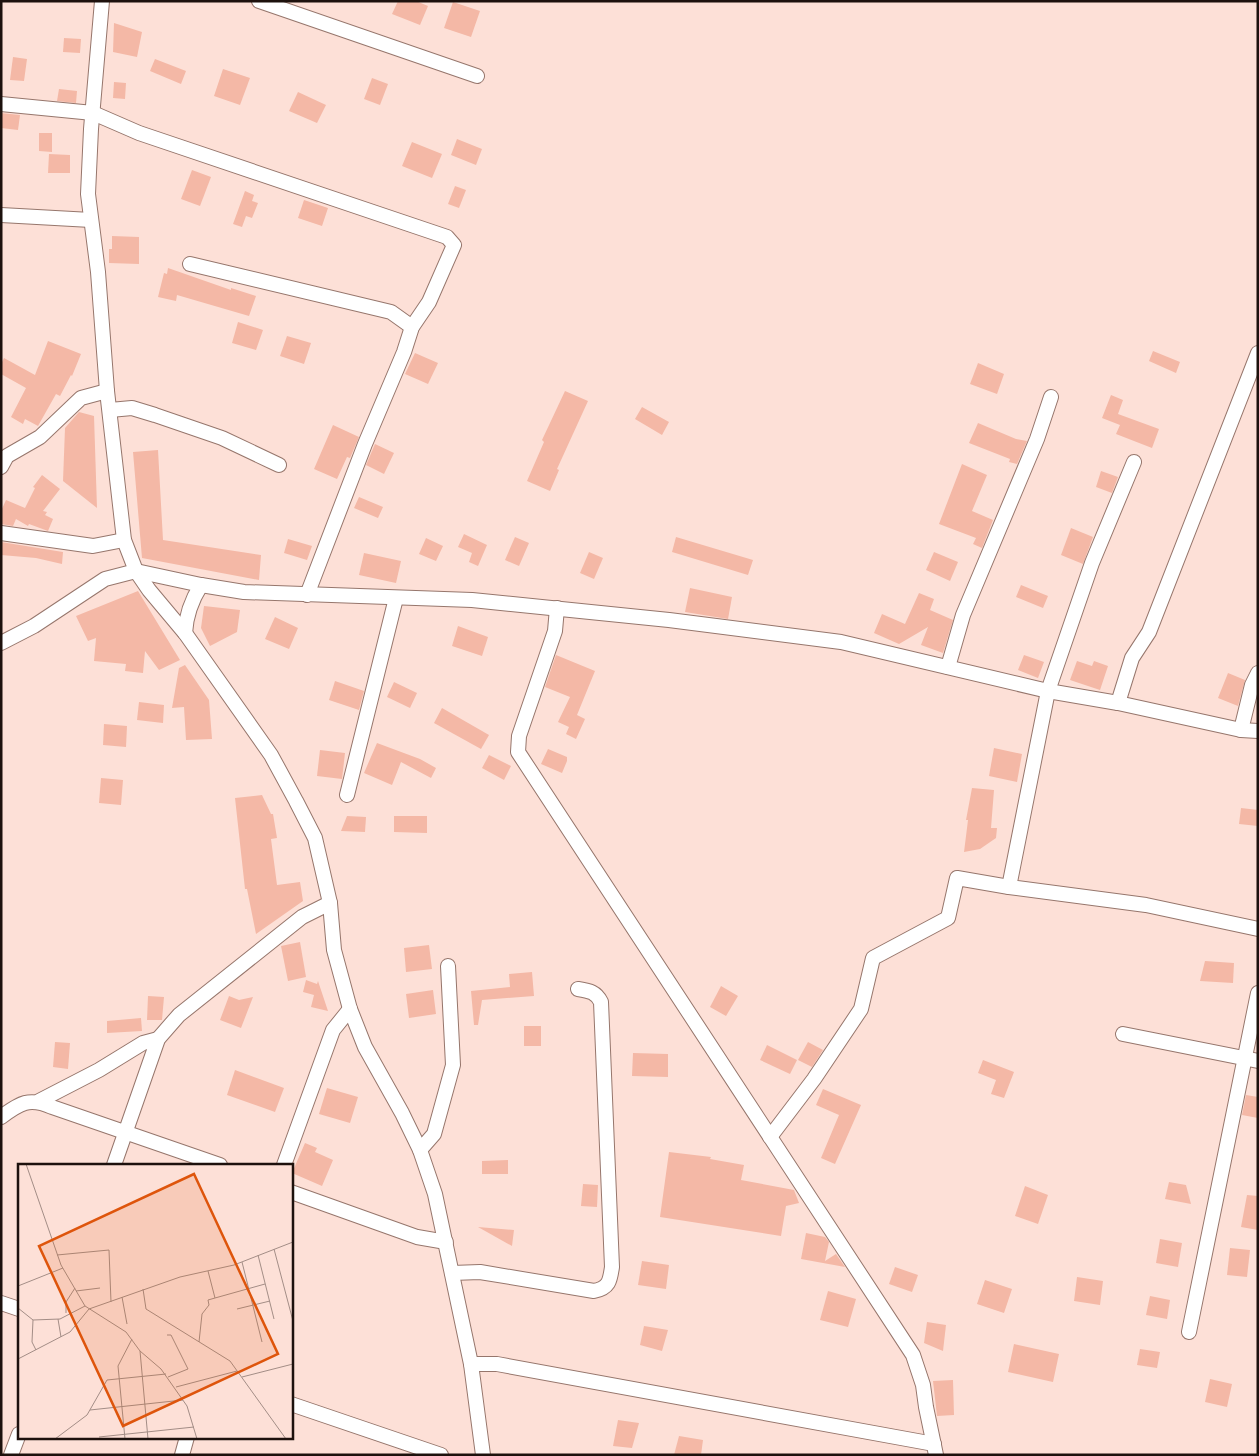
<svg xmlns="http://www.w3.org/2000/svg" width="1259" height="1456" font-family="Ubuntu,sans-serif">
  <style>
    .building { fill: #f4b8a6 }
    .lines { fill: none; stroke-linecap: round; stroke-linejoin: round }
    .minor-casing { stroke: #96766c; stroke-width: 16 }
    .minor { stroke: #fff; stroke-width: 14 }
    .inset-road { fill: none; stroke: #a38d86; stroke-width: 1 }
    .view { fill: #de550c; fill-opacity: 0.15; stroke: #de550c; stroke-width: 2.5 }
    .inset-edge { fill: none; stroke: #1d110d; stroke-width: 2.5 }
  </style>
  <rect width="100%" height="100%" fill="#fde0d7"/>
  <!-- building -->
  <g class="building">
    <polygon points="398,1 416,1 428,6 420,25 392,14"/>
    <polygon points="453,2 480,11 471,37 444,28"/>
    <polygon points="114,23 142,32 137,57 113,52"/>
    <polygon points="64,38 81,39 80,53 63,52"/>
    <polygon points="13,57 27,59 24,81 10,80"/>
    <polygon points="155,59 186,71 181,84 150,71"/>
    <polygon points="223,69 250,78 240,105 214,96"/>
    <polygon points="372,78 388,84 380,105 364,99"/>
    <polygon points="114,82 126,83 125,99 113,98"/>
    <polygon points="59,89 77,91 76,103 57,101"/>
    <polygon points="298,92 326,105 317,123 289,111"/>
    <polygon points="1,113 20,115 18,130 1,128"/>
    <polygon points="39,133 52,133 52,152 39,151"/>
    <polygon points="457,139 482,149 476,165 451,155"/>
    <polygon points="412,142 442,154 432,178 402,166"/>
    <polygon points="49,154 70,155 70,173 48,173"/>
    <polygon points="192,170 211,177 200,206 181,199"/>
    <polygon points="455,186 466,190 459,208 448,204"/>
    <polygon points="245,191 254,195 252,201 258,203 252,218 246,216 242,227 233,224"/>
    <polygon points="304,200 328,208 322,226 298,218"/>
    <polygon points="112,236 139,237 139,264 109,263 109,249 112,249"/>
    <polygon points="168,268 231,290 231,288 256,296 249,316 177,295 176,301 158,297 164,273 167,274"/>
    <polygon points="238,322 263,330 256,350 232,343"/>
    <polygon points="287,336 311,343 304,364 280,356"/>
    <polygon points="48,341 81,354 72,376 71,375 60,396 56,394 38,426 25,419 23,424 11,417 26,388 1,374 1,364 4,358 35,375"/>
    <polygon points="1153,351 1180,362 1176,373 1149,361"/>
    <polygon points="415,353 438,363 428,384 405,374"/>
    <polygon points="978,363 1004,374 997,394 970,384"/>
    <polygon points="565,391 588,401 557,469 559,470 550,491 527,481 544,442 542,440"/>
    <polygon points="1111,395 1123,400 1118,414 1159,429 1152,448 1116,434 1120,425 1102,418"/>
    <polygon points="642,407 669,422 662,435 635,419"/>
    <polygon points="79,412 94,416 97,508 63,481 65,428"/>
    <polygon points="978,423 1016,439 1027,441 1017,464 1009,462 1010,459 969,443"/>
    <polygon points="333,425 359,437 350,458 347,457 337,479 314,469"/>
    <polygon points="375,444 394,453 384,474 366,465"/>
    <polygon points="158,450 163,540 261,555 259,580 142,558 133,452"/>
    <polygon points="962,464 987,475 972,511 993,520 982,548 973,544 976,538 939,524"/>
    <polygon points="1101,471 1118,477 1112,493 1096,487"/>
    <polygon points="42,475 60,489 43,511 47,512 45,515 53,519 48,531 29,524 28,526 16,519 13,526 1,524 1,511 6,500 25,508 35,488 33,487"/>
    <polygon points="359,497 383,507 378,518 354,508"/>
    <polygon points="1071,528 1093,537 1083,564 1061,555"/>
    <polygon points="464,534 487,545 478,566 469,562 472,553 458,547"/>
    <polygon points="515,537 529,543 519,566 505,560"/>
    <polygon points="676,537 753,560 748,575 672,552"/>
    <polygon points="426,538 443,546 436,561 419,554"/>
    <polygon points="288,539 312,546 307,560 284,553"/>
    <polygon points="1,542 63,552 62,564 36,558 1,555"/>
    <polygon points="589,552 603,558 594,579 580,573"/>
    <polygon points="934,552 958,562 950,581 926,570"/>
    <polygon points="364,553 401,561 396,583 359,575"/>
    <polygon points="1021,585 1048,596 1043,608 1016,597"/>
    <polygon points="690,588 732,597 728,619 685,612"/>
    <polygon points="138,591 180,660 159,670 145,651 143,673 125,671 126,664 94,661 96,638 88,641 76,616"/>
    <polygon points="919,593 934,599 930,610 953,620 943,653 921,645 928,627 899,644 874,633 882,614 905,624"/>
    <polygon points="204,606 240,610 237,632 210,646 201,628"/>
    <polygon points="275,617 298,628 289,649 265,639"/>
    <polygon points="458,626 488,637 482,656 452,646"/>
    <polygon points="556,655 595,671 577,715 585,719 576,739 566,734 569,727 558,722 570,697 545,687"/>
    <polygon points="1024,655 1044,662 1038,678 1018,670"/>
    <polygon points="1077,661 1092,666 1094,661 1108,666 1100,690 1070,680"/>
    <polygon points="185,665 209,700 212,739 186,740 184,707 172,708 179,668"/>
    <polygon points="1228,673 1245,680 1238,706 1218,698"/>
    <polygon points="335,681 364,691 359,710 329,700"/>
    <polygon points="394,682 417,693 410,708 387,697"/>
    <polygon points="139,702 164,705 163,723 137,720"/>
    <polygon points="442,708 489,735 481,749 434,723"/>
    <polygon points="104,724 127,726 126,747 103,745"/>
    <polygon points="377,743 420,759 436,768 431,778 401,762 392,785 364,773"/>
    <polygon points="994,748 1022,754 1017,782 989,776"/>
    <polygon points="548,749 567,757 567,761 562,773 541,764"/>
    <polygon points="320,750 345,753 342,779 317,776"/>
    <polygon points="489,755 511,766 504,780 482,768"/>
    <polygon points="101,778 123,780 121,805 99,803"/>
    <polygon points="972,788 994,790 991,828 997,828 996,838 980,849 964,852 968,820 966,820"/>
    <polygon points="262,795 271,814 273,814 277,838 271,839 277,885 300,882 303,901 256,934 247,889 245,889 235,798"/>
    <polygon points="1241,808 1258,810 1258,826 1239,824"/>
    <polygon points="347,816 366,817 365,832 341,831"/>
    <polygon points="394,816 427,816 427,833 394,832"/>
    <polygon points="300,942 306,977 288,981 281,946"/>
    <polygon points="429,945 432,969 406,972 404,948"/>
    <polygon points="1205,961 1234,963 1233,983 1200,981"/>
    <polygon points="532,972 534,996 482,1000 478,1025 474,1025 471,991 510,987 509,974"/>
    <polygon points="306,980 317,984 318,981 328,1011 311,1007 314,995 303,992"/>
    <polygon points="721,986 738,996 726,1016 710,1007"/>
    <polygon points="433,990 436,1014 409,1018 406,994"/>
    <polygon points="148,996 164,997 162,1020 147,1020"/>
    <polygon points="229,996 239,1000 253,997 241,1028 220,1020"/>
    <polygon points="141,1018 142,1031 107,1033 107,1021"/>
    <rect x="524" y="1026" width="17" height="20"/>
    <polygon points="55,1042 70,1043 68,1069 53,1067"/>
    <polygon points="808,1042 823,1050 812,1067 798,1060"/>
    <polygon points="767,1045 797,1060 790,1074 760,1060"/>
    <polygon points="633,1053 668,1054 668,1077 632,1076"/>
    <polygon points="983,1060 1014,1072 1004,1098 991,1094 996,1080 978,1073"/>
    <polygon points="235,1070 284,1088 275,1112 227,1095"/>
    <polygon points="327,1088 358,1097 350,1123 319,1114"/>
    <polygon points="823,1089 861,1105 835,1164 821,1158 839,1115 816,1105"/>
    <polygon points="1246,1095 1258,1097 1258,1118 1242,1115"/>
    <polygon points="305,1143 317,1148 315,1152 333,1160 322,1186 292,1173"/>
    <polygon points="669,1152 711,1157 710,1159 744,1165 741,1180 794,1190 799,1203 786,1206 781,1236 660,1217"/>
    <polygon points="508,1160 508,1174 482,1174 482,1161"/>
    <polygon points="1169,1182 1186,1185 1191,1204 1165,1199"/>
    <polygon points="583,1184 598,1185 597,1207 581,1206"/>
    <polygon points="1025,1186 1048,1195 1038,1224 1015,1216"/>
    <polygon points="1247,1195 1258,1196 1258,1230 1241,1227"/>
    <polygon points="478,1227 514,1230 512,1246"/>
    <polygon points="806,1233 825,1237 829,1242 825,1261 836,1254 845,1267 801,1259"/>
    <polygon points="1160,1239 1182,1243 1178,1267 1156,1263"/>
    <polygon points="1230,1248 1250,1250 1247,1277 1227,1275"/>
    <polygon points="642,1261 669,1265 666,1289 638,1285"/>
    <polygon points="895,1267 918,1275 912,1292 889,1284"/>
    <polygon points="1077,1277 1103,1281 1100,1305 1074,1301"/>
    <polygon points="985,1280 1012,1289 1004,1313 977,1304"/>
    <polygon points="828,1291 856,1299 848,1327 820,1320"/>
    <polygon points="1150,1296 1170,1300 1167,1319 1146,1315"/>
    <polygon points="927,1322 946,1325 943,1351 924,1343"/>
    <polygon points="644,1326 668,1330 662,1351 640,1345"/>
    <polygon points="1014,1344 1059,1354 1053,1382 1008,1372"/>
    <polygon points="1140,1349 1160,1352 1157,1368 1137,1365"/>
    <polygon points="1210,1379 1232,1384 1227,1407 1205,1402"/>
    <polygon points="953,1380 954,1415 937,1416 933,1381"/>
    <polygon points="618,1420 639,1423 632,1448 613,1446"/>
    <polygon points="679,1436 703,1440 701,1455 674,1455"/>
  </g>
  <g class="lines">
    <!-- minor casing -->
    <g class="minor-casing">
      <g id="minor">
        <polyline points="102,1 91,129 88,194 98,272 107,391 124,540 136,571 149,590 185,633 271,755 296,801 315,838 330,903 334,950 350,1009 365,1047 402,1113 420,1150 435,1194 471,1364 483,1455"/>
        <polyline points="259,1 477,76"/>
        <polyline points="1,104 93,113 139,133 447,237 454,245 429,302 412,327 404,352 365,444 307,595"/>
        <polyline points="1,215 91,220"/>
        <polyline points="190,264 391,312 412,327"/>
        <polyline points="110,410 132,408 155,415 222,438 279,465"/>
        <polyline points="1134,462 1092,563 1048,691 1009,887 1146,905 1258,929"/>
        <polyline points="1,467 7,456 40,437 81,398 107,391"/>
        <polyline points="1,533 93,546 124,540"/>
        <polyline points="557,608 555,631 519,736 518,752 913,1355 923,1385 926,1407 936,1455"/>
        <path d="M185 633C186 615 191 601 201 585"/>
        <polyline points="1,643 34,626 105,579 136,571 201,585 244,592 472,600 669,620 841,642 1048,691 1118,703 1241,730 1258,731"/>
        <polyline points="948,667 963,615 1037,439 1051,397"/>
        <polyline points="1118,703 1132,658 1149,632 1258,353"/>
        <polyline points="1241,730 1252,685 1258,673"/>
        <polyline points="347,795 396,598"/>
        <polyline points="1123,1034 1258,1061"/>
        <polyline points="39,1101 99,1070 143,1043 158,1039"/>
        <path d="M1 1117C20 1103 29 1097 52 1107L220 1165"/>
        <polyline points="770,1137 814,1079 861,1009 873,958 948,918 957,878 1009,887"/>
        <polyline points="420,1150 434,1134 453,1065 448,966"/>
        <polyline points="114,1165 158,1039 179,1015 302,917 330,903"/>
        <polyline points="284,1165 333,1030 350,1009"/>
        <polyline points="291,1192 417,1237 446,1242"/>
        <path d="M452 1273 480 1272 594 1291C609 1288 610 1281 612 1267L601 1002C596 992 590 991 578 989"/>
        <polyline points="1,1303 19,1309"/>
        <polyline points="1189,1332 1258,993"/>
        <polyline points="471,1364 497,1364 934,1444"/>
        <polyline points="291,1404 441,1455"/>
        <polyline points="11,1455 19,1434"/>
        <polyline points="182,1455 187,1437"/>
      </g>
    </g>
    <!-- minor -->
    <use href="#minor" class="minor"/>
  </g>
  <!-- overview -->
  <g transform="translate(18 1164)">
    <rect width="275" height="275" fill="#fde0d7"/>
    <path class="inset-road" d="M8 0 43 101 67 142 108 168 122 187 143 205 169 242 179 275M256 85 275 157M39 91 91 86 93 138M240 91 256 155M224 98 244 178M190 107 197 134 247 120M0 122 45 104M125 125 128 145 212 197 268 275M58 127 82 124M104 133 109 160M0 144 15 156 14 178 18 186M219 145 252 137M48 149V138L57 124M40 155 43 173M15 156 42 155 67 142M149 171H153L170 205 150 213M181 178 184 150 191 141 190 136 197 134M122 187 130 275M0 195 52 168 71 145 162 113 216 101 275 78M224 213 275 200M158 223 219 207M72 246 165 236M81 273 176 263M37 275 69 251 89 216 148 210M107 275 100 202 114 175"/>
    <path class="view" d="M176 10 260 190 105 262 21 82Z"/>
    <rect width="275" height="275" class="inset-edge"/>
  </g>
  <!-- border -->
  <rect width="1259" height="1456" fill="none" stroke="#1d110d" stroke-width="5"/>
</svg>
